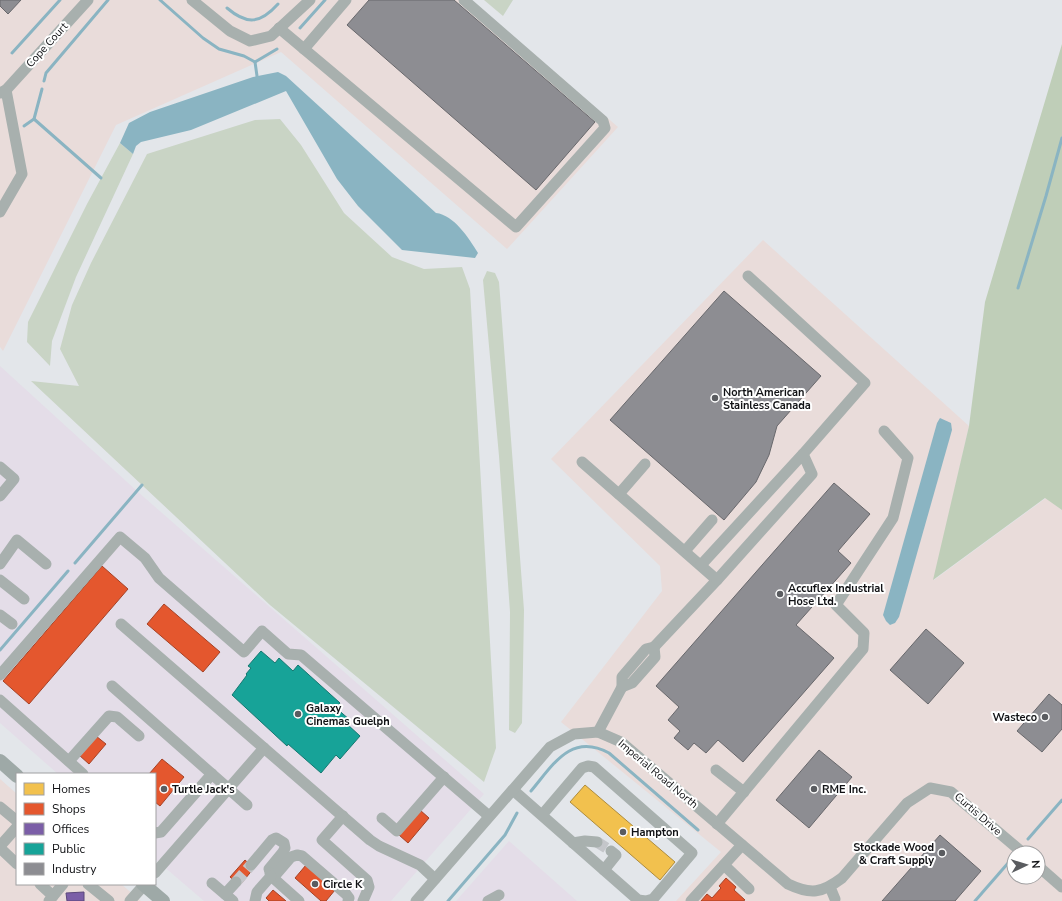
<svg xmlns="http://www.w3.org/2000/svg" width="1062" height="901" font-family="'Nunito Sans',sans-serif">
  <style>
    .commercial { fill: #e4dde8 }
    .industrial { fill: #e9dcda; fill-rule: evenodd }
    .green { fill: #c9d4c5 }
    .forest { fill: #bfceb8 }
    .water { fill: #8ab4c2 }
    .homes { fill: #f2c14e; stroke: #ae8c3d }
    .shops { fill: #e4572e; stroke: #a54226 }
    .offices { fill: #7b5ea7; stroke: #5b477b }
    .public { fill: #17a398; stroke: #157871 }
    .industry { fill: #8d8d92; stroke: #68686c }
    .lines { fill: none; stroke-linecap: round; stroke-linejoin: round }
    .stream { stroke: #8ab4c2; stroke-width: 3 }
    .minor-tunnel { stroke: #c4c6ca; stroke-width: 11; stroke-dasharray: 11 5.5; stroke-linecap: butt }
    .minor { stroke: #a8b0ae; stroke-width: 11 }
    .major { stroke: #9ea9a7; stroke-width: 14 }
    .poi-dot { fill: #5a5c60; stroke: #fff; stroke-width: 1.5 }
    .labels { text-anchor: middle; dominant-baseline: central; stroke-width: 4; stroke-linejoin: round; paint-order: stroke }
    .street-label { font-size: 11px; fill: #111215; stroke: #fff }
    .poi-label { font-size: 11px; font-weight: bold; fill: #111215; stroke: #fff; text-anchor: start }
  </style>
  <rect width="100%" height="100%" fill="#e3e6ea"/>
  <!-- commercial -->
  <g class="commercial">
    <polygon points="0,366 138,492 484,794 391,901 204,901 155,859 155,774 58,774 0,723"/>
    <polygon points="509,841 577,901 456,901"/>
  </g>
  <!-- industrial -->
  <g class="industrial">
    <polygon points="0,0 471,0 618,127 507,249 281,52 116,125 3,351 0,347"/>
    <path d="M763 240 969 426 934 580 1046 498 1062 510V901H676L721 852 561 722 662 591 660 566 551 459ZM1014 853H1038V877H1014Z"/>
    <polygon points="0,779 17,794 17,884 121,884 141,901 0,901"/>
  </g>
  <!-- green -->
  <g class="green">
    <polygon points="484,0 513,0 503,16"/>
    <polygon points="280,119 301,145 344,213 392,257 424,269 462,267 470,289 496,748 484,782 270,605 31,381 79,386 60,349 72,305 91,263 147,154 255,120"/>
    <polygon points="120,143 133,154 76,277 52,341 50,366 27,342 28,322 87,204"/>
    <polygon points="487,271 495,273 499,282 524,610 522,723 515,733 509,730 510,612 499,456 483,280"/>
  </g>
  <!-- forest -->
  <polygon class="forest" points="1062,44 1062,510 1045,498 933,580 969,426 985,302"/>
  <!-- water -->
  <g class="water">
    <path d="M278 72 286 76 436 213C454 215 469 238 478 253L475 258 402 250 358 206 337 179 286 91 191 130 141 142 136 146 133 154 120 143 129 123 150 112 253 77Z"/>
    <polygon points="940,418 951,423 952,430 899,617 895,623 890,625 886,621 883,615 937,423"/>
  </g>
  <!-- homes -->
  <polygon class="homes" points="585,785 675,862 660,880 570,802"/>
  <!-- shops -->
  <g class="shops">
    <polygon points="102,566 128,589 29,704 3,681"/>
    <polygon points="164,604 220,652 203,672 147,624"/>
    <polygon points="96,736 106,744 89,764 79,755"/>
    <polygon points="162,759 184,777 160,806 155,802 155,774 149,774"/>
    <polygon points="420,810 429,818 408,843 399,835"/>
    <polygon points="245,860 254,868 240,885 230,877"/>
    <polygon points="306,865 335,890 326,901 321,901 295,878"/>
    <polygon points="726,878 736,887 734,890 745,900 743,901 701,901 707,894 712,898 721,888 719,886"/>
    <polygon points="273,890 286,901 269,901 266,898"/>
  </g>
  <!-- offices -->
  <polygon class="offices" points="84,892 84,901 67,901 66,893"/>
  <!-- public -->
  <polygon class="public" points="261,651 275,663 279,658 293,671 298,665 340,703 336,708 350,720 347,724 360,736 340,759 336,755 321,773 288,744 287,746 232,695 247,675 246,674 251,668 248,666"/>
  <!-- industry -->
  <g class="industry">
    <polygon points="0,0 21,0 8,14 0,6"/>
    <polygon points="369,0 454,0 595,122 536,190 347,25"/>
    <polygon points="724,291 821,376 777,426 769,455 756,482 724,520 610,420"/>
    <polygon points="834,483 870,514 838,551 851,563 796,625 834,658 743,762 718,740 706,753 694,743 688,750 674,738 680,731 668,720 679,707 656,686"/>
    <polygon points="926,629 964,663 928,704 890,670"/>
    <polygon points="1049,694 1062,705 1062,729 1042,752 1017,731"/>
    <polygon points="819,750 852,777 809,828 776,800"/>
    <polygon points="940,835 981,871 955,901 882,901"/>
  </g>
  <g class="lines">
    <!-- stream -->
    <g class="stream">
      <polyline points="160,0 203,38 219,49 244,56 255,62 277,49"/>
      <path d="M227 8C247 25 260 24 278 4"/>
      <polyline points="300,28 325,0"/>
      <polyline points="12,53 60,0"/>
      <polyline points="255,62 257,76"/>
      <polyline points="44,81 46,73 108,0"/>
      <polyline points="34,119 101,178"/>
      <polyline points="24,126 34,119 42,89"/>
      <polyline points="1018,288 1046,196 1062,138"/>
      <polyline points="75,563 142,485"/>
      <polyline points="0,650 68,571"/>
      <path d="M531 791C553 765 571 732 609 753L698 830"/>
      <polyline points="1028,839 1062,800"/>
      <polyline points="448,901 505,835 517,813"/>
      <polyline points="975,901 1009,862"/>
    </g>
    <!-- minor-tunnel -->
    <g class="minor-tunnel">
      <polyline points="597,842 611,851"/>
      <polyline points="236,882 251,865"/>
    </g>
    <!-- minor -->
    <g class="minor">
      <polyline points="192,0 230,31 250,41 271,36 310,0"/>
      <polyline points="279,28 516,227 605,128 603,121 464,0"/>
      <polyline points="304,49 346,0"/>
      <polyline points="0,93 6,90 88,0"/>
      <polyline points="0,212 22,174 6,90"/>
      <polyline points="748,276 865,383 803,454"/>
      <polyline points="582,462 717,580 654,647 646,649 622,677 622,687 598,732"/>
      <polyline points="0,467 14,479 0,496"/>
      <polyline points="619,494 645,464"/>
      <polyline points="685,551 712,520"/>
      <polyline points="0,564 17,540 46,564"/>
      <polyline points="701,565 803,454 812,474 717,580"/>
      <polyline points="0,580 24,599"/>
      <polyline points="0,615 12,624"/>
      <polyline points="121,624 370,840 379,846 420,865 435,879"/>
      <polyline points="0,675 120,537 145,558 159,578 244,652 262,631 288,654 301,655 489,816"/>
      <polyline points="112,686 247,805"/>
      <polyline points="622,687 632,683 655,657 654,647"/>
      <polyline points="0,700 83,774"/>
      <polyline points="69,761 109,716 117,717 139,736"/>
      <polyline points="716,770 744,792"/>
      <polyline points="513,790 638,900 646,901 653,899 692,853 594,767 588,766 582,768 542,815"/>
      <polyline points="0,807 17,821"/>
      <polyline points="343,816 322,840 367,880 369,887 363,901"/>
      <polyline points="382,818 397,831 444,777"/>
      <polyline points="717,824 863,649 864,633 836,605 893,518 908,458 884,431"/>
      <polyline points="155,833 161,832 212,774"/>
      <polyline points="573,843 585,841 597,842"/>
      <polyline points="0,846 17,827"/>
      <polyline points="0,848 17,864"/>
      <polyline points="251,865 272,840 276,838 284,843 285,848 283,852 269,869"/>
      <polyline points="724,865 749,889"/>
      <polyline points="1038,866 1062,887"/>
      <polyline points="604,870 616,855 611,851"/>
      <polyline points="155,873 264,748"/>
      <polyline points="270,873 271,876 299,901"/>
      <polyline points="273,878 291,857 297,855 302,856 346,894 349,898 348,901"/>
      <polyline points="212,883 233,901"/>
      <polyline points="40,884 53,896"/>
      <polyline points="88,884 109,901"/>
      <polyline points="830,887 835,899"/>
      <polyline points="225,894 236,882"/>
      <polyline points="49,901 63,884"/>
      <polyline points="130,901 145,884"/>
      <polyline points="255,901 257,892 271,876"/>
      <path d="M416 901 550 747 574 734 598 732 621 742 788 884C811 895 822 893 842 878L907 803 930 788 951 792 1023 853"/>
      <polyline points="488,901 499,895"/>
      <polyline points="691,901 742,845"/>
    </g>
    <!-- major -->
    <g class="major">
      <polyline points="0,761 17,776"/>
      <polyline points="143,884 163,901"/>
    </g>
  </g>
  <!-- markers -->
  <g class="poi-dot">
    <circle cx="715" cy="398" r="4"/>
    <circle cx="780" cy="594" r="4"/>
    <circle cx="298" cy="714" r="4"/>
    <circle cx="1045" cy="717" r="4"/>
    <circle cx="164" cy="789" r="4"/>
    <circle cx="814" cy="789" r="4"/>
    <circle cx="623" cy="832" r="4"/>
    <circle cx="942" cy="853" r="4"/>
    <circle cx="315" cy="884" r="4"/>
  </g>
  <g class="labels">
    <!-- street labels -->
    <g class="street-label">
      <text transform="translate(47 45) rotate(-48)">Cope Court</text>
      <text transform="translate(658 774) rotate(40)">Imperial Road North</text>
      <text transform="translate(978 814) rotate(41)">Curtis Drive</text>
    </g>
    <!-- poi labels -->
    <g class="poi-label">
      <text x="723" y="392">North American<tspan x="723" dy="13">Stainless Canada</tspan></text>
      <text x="788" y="588">Accuflex Industrial<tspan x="788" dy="13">Hose Ltd.</tspan></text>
      <text x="306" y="708">Galaxy<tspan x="306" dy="13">Cinemas Guelph</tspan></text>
      <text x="1037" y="717" text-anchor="end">Wasteco</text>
      <text x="172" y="789">Turtle Jack's</text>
      <text x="822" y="789">RME Inc.</text>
      <text x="631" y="832">Hampton</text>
      <text x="934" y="847" text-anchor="end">Stockade Wood<tspan x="934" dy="13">&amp; Craft Supply</tspan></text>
      <text x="323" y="884">Circle K</text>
    </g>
  </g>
  <!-- legend -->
  <rect x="16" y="773" width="140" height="112" fill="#ffffff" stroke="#a0a0a1"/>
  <rect x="24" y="783" width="20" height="12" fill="#f2c14e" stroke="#a0a0a1"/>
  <text x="52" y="793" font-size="12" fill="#111215">Homes</text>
  <rect x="24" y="803" width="20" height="12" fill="#e4572e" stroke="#a0a0a1"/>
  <text x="52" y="813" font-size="12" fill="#111215">Shops</text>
  <rect x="24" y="823" width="20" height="12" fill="#7b5ea7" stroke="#a0a0a1"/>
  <text x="52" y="833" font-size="12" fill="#111215">Offices</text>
  <rect x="24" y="843" width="20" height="12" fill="#17a398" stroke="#a0a0a1"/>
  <text x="52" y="853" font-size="12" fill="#111215">Public</text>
  <rect x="24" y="863" width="20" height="12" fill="#8d8d92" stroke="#a0a0a1"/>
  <text x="52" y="873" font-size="12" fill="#111215">Industry</text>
  <!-- north arrow -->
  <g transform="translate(1026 865) rotate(86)"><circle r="19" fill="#ffffff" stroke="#a0a0a1"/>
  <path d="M0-3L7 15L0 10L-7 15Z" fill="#5a5c60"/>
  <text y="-6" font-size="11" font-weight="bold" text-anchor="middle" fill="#111215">N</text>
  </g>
</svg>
